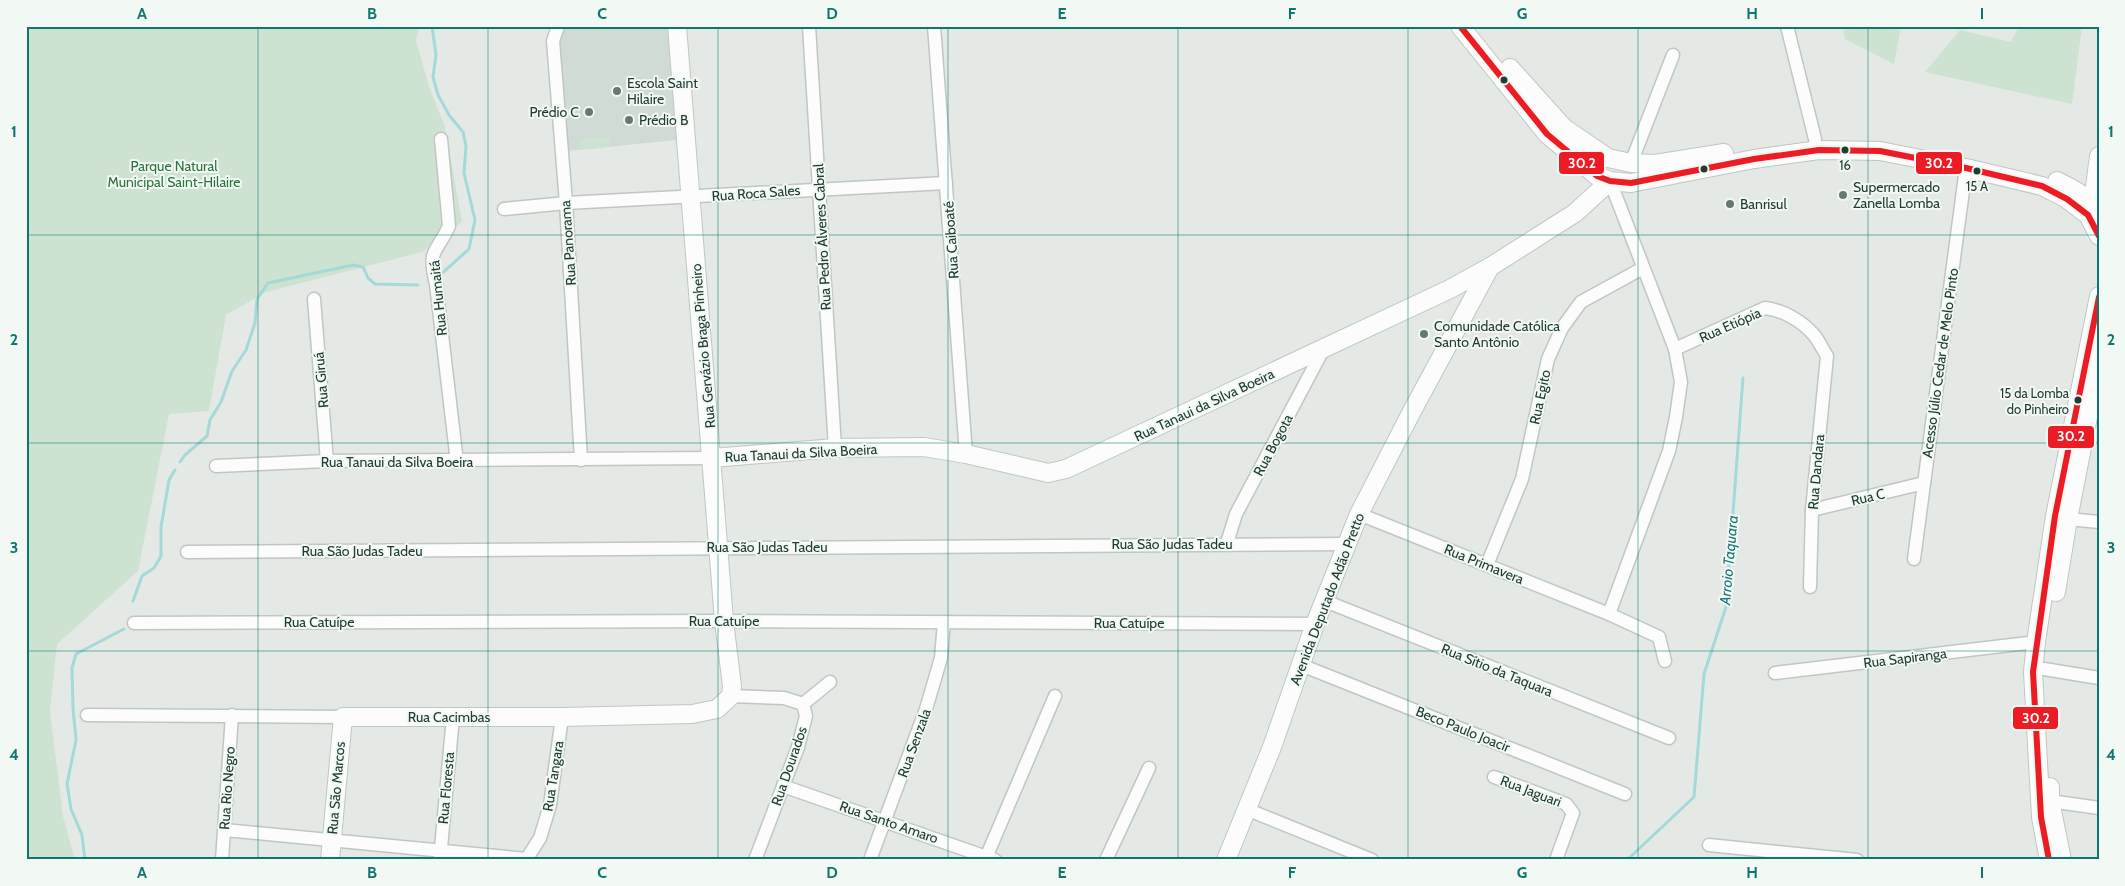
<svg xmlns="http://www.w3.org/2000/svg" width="2125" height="886" font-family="Cabin,sans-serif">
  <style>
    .built { fill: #d1dbd5 }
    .green { fill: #cde2d0 }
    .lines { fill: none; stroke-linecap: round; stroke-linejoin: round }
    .stream { stroke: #a4d9d8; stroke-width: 3 }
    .street-casing { stroke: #c1c6c3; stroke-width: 15 }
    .secondary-casing { stroke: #bfc7c3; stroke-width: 20 }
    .street { stroke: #fbfcfb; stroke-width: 12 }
    .secondary { stroke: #fbfcfb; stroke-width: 18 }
    .bus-1-casing { stroke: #f2f8f4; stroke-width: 10 }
    .bus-1 { stroke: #ed1c24; stroke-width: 6 }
    .grid { fill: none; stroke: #0f766e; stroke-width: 1; stroke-opacity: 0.55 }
    .bus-dot { fill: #213d31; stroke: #f2f8f4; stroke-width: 2 }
    .poi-dot { fill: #657970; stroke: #f2f8f4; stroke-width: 2 }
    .labels { text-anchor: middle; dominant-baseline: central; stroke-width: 4; stroke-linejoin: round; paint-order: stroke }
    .bus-label { font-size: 13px; fill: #213d31; stroke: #f2f8f4 }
    .poi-label { font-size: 14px; fill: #213d31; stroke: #f2f8f4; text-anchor: start }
    .park-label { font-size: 14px; fill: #2b743c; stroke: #f2f8f4 }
    .street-label { font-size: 14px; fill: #213d31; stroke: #f2f8f4 }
    .water-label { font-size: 15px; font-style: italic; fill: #1b7879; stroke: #f2f8f4 }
    .line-badge { stroke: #f2f8f4; stroke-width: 2 }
    .badge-label { font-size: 14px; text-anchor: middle; font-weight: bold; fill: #fff }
    .neatline { fill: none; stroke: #0f766e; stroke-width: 2 }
    .grid-label { font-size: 16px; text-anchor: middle; font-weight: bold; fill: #0f766e }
  </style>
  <rect width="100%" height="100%" fill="#e4e9e6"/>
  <!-- built -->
  <polygon class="built" points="563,26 667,26 677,140 566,151 557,42"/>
  <!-- green -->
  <g class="green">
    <polygon points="26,26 419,26 416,41 429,86 445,127 462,222 422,252 266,292 226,315 209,411 169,414 138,571 57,644 50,711 63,816 75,860 26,860"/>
    <polygon points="1843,26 1901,26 1894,64 1845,39"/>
    <polygon points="2019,26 2082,26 2072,104 1925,72 1960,30 2011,42"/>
    <polygon points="609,137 610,147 581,150 580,139"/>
  </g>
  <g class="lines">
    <!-- stream -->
    <g class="stream">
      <polyline points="432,26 436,55 433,77 438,95 449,115 463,132 466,146 464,173 475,220 469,249 439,276"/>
      <polyline points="180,462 185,455 207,436 210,420 221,402 232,371 246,350 255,323 257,299 268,283 353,265 363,267 368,278 375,284 418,285"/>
      <polyline points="133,601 142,576 154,568 161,556 161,527 169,480 175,470"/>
      <polyline points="85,860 82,835 71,809 67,784 76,740 73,708 72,668 76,654 124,629"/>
      <polyline points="1627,860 1694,797 1704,674 1726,607 1743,378"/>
    </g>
    <!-- street casing -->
    <g class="street-casing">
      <g id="street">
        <polyline points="558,26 553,41 566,203 581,460"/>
        <polyline points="809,26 835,448"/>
        <polyline points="934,26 966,454"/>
        <polyline points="1787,26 1815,139"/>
        <path d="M441 139 449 226C436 255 427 248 436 284L457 462"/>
        <polyline points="1631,163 1673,55"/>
        <polyline points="504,209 566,203 946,183"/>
        <polyline points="314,299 327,461"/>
        <path d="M1675 349 1765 308C1783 310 1802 321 1814 335 1819 341 1823 350 1827 356L1812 510 1810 587"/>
        <polyline points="216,466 327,461 712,458"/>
        <polyline points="1812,510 1924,483"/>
        <polyline points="1359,514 1609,614 1659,637 1665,661"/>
        <polyline points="2068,519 2099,522"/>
        <polyline points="1227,543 1236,514 1324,348"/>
        <polyline points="187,552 1346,544"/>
        <polyline points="1914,559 1966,168"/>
        <polyline points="1487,565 1522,479 1548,359 1562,328 1581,302 1643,268"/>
        <polyline points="1325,601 1669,738"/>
        <polyline points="1609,614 1669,451 1676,417 1681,382 1675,349 1610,181"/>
        <polyline points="134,623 724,621 1315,624"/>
        <polyline points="1301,665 1625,794"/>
        <polyline points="2044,669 2099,678"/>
        <polyline points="1775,673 2036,642"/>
        <polyline points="731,696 784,698 803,704"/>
        <polyline points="87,715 343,717"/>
        <polyline points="1494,777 1566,804 1573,813 1556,860"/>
        <polyline points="783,786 995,860"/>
        <polyline points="2050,801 2099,808"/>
        <polyline points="1246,809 1372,860"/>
        <polyline points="225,830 527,859"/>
        <polyline points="1709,845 1857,860"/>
        <polyline points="440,859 453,717"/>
        <polyline points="222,860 232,715"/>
        <polyline points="526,860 540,838 550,805 562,717"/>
        <polyline points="755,860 798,747 806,716 803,704 830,682"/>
        <polyline points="870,860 926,709 941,658 944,622"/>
        <polyline points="985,860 1055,696"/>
        <polyline points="1106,860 1149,768"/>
      </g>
    </g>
    <!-- secondary casing -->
    <g class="secondary-casing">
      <g id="secondary">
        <polyline points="1460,26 1547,134 1597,176 1610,181 1631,183 1754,159 1819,150 1880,151 1966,168 2042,186 2067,199 2088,215 2099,236"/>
        <polyline points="1510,68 1564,128 1608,158 1631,163 1655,164 1724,153"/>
        <path d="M2057 181C2073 189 2087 196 2099 210"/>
        <polyline points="2089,212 2093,202 2099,156"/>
        <polyline points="712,458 835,448 924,447 966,454 1048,473 1066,469 1450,289 1490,267 1575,213 1610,181"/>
        <polyline points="2056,592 2068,519 2099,361"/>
        <polyline points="2050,787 2050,801 2062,860"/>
        <polyline points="330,860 343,717 562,717 692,714 717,709 731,696 732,686 724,621 677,26"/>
        <polyline points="1226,860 1272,747 1315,624 1359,514 1411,413 1490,267"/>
        <polyline points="2049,860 2041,817 2033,672 2036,642 2055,516 2099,296"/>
      </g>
    </g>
    <!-- street -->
    <use href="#street" class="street"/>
    <!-- secondary -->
    <use href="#secondary" class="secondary"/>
    <!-- bus-1 casing -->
    <g class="bus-1-casing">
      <g id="bus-1">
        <polyline points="1460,26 1547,134 1597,176 1610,181 1631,183 1754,159 1819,150 1880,151 1966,168 2042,186 2067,199 2088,215 2099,236"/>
        <polyline points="2049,860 2041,817 2033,672 2055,516 2099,297"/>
      </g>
    </g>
    <!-- bus-1 -->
    <use href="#bus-1" class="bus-1"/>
  </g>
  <!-- grid -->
  <path class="grid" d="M258 26V860M488 26V860M718 26V860M948 26V860M1178 26V860M1408 26V860M1638 26V860M1868 26V860M26 235H2099M26 443H2099M26 651H2099"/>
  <!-- markers -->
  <g class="bus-dot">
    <circle cx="1504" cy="80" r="4.5"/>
    <circle cx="1845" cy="150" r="4.5"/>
    <circle cx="1704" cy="169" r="4.5"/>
    <circle cx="1977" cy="171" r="4.5"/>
    <circle cx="2078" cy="400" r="4.5"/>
  </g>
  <g class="poi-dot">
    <circle cx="617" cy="91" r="5"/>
    <circle cx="589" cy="112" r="5"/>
    <circle cx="629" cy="120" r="5"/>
    <circle cx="1843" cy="195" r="5"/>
    <circle cx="1730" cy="204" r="5"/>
    <circle cx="1424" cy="334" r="5"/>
  </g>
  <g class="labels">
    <!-- bus labels -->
    <g class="bus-label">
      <text x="1845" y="165">16</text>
      <text x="1977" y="186">15 A</text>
      <text x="2069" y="393" text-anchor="end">15 da Lomba<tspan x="2069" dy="16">do Pinheiro</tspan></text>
    </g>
    <!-- poi labels -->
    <g class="poi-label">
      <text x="627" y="83">Escola Saint<tspan x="627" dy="16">Hilaire</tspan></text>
      <text x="579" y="112" text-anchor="end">Prédio C</text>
      <text x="639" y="120">Prédio B</text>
      <text x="1853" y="187">Supermercado<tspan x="1853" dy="16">Zanella Lomba</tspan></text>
      <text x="1740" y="204">Banrisul</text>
      <text x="1434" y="326">Comunidade Católica<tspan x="1434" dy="16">Santo Antônio</tspan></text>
    </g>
    <!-- park labels -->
    <g class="park-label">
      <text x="174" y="166">Parque Natural<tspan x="174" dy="16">Municipal Saint-Hilaire</tspan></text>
    </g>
    <!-- street labels -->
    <g class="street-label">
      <text transform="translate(756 193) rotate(-4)">Rua Roca Sales</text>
      <text transform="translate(822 237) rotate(-93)">Rua Pedro Álveres Cabral</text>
      <text transform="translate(951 240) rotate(-94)">Rua Caiboaté</text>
      <text transform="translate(568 243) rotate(-94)">Rua Panorama</text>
      <text transform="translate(438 298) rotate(-96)">Rua Humaitá</text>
      <text transform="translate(1730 325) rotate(-24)">Rua Etiópia</text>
      <text transform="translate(703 346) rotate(-95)">Rua Gervázio Braga Pinheiro</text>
      <text transform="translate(1940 363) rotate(-82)">Acesso Júlio Cedar de Melo Pinto</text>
      <text transform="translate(321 380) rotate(-95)">Rua Giruá</text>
      <text transform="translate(1540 397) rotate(-78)">Rua Egito</text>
      <text transform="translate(1204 405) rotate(-25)">Rua Tanaui da Silva Boeira</text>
      <text transform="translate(1273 445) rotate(-62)">Rua Bogota</text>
      <text transform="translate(801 453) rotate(-3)">Rua Tanaui da Silva Boeira</text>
      <text x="397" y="462">Rua Tanaui da Silva Boeira</text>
      <text transform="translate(1816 472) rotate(-85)">Rua Dandara</text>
      <text transform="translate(1868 497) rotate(-13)">Rua C</text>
      <text x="1172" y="544">Rua São Judas Tadeu</text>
      <text x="767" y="547">Rua São Judas Tadeu</text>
      <text x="362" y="551">Rua São Judas Tadeu</text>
      <text transform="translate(1484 564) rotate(22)">Rua Primavera</text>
      <text transform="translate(1327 599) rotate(-69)">Avenida Deputado Adão Pretto</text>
      <text x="724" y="621">Rua Catuípe</text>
      <text x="319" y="622">Rua Catuípe</text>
      <text x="1129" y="623">Rua Catuípe</text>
      <text transform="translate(1905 658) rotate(-7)">Rua Sapiranga</text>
      <text transform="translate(1497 670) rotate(22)">Rua Sítio da Taquara</text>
      <text x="449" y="717">Rua Cacimbas</text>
      <text transform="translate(1463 729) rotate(22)">Beco Paulo Joacir</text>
      <text transform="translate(914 743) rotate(-70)">Rua Senzala</text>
      <text transform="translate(789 766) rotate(-71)">Rua Dourados</text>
      <text transform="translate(553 776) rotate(-81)">Rua Tangara</text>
      <text transform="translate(227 788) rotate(-86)">Rua Rio Negro</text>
      <text transform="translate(336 788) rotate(-85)">Rua São Marcos</text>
      <text transform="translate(446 788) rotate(-85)">Rua Floresta</text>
      <text transform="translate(1531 791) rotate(21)">Rua Jaguari</text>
      <text transform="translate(889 822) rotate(19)">Rua Santo Amaro</text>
    </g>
    <!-- water labels -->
    <g class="water-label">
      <text transform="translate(1729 560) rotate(-85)">Arroio Taquara</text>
    </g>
  </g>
  <g class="line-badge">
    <rect x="1915" y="151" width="48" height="24" rx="5" fill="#ed1c24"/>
    <rect x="1558" y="151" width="47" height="24" rx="5" fill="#ed1c24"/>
    <rect x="2047" y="425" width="48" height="24" rx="5" fill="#ed1c24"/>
    <rect x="2012" y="706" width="47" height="24" rx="5" fill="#ed1c24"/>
  </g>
  <g class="badge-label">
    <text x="1939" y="168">30.2</text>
    <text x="1582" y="168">30.2</text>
    <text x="2071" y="441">30.2</text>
    <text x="2036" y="723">30.2</text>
  </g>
  <!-- border -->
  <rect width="2125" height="886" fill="none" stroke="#f2f8f4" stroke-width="55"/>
  <rect x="28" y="28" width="2070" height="830" class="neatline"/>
  <g class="grid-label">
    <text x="142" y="19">A</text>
    <text x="372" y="19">B</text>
    <text x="602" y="19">C</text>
    <text x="832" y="19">D</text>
    <text x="1062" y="19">E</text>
    <text x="1292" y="19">F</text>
    <text x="1522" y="19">G</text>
    <text x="1752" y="19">H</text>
    <text x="1982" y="19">I</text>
    <text x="14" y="137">1</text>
    <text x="2111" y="137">1</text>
    <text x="14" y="345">2</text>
    <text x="2111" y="345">2</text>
    <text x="14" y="553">3</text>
    <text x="2111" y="553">3</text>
    <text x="14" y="760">4</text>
    <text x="2111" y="760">4</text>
    <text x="142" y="878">A</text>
    <text x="372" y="878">B</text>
    <text x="602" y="878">C</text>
    <text x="832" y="878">D</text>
    <text x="1062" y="878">E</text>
    <text x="1292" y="878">F</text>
    <text x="1522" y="878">G</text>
    <text x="1752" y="878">H</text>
    <text x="1982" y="878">I</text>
  </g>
</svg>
